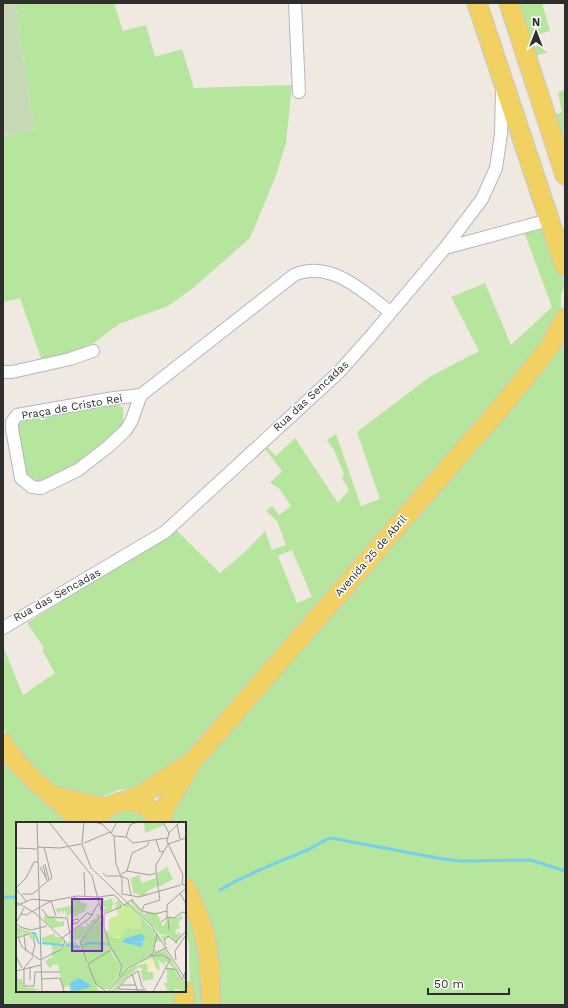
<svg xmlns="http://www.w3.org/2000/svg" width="568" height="1008" font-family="'Work Sans',sans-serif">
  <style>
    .green { fill: #b6e59e; fill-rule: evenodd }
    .cemetery { fill: #c8d9b8 }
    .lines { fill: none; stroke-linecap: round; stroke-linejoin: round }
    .stream { stroke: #75cff0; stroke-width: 3 }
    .street-casing { stroke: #b4b7c1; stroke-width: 14 }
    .primary-casing { stroke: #c9c9c9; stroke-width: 21 }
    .street { stroke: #fff; stroke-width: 12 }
    .primary { stroke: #f2d163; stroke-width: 19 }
    .labels { text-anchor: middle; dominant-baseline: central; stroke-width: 3; stroke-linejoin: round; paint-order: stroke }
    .street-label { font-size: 11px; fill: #2e2e2e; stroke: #fff }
    .inset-river { fill: none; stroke: #75cff0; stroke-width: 2 }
    .inset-road { fill: none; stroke: #a29e99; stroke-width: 1 }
    .view { fill: #7b2cbf; fill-opacity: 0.15; stroke: #7b2cbf; stroke-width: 2 }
    .inset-edge { fill: none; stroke: #2e2e2e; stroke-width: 2 }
  </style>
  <rect width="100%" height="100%" fill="#efe9e1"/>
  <!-- green -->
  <g class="green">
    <polygon points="15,3 114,3 123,31 146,25 155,57 182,49 194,88 292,85 286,143 275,178 250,238 193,288 168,306 119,324 94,343 85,348 42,361 20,298 3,302 3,136 35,131"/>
    <polygon points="517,3 542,3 550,31 531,36 534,47 544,44 547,53 533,56"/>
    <polygon points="565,89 565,145 555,115 562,112 558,93"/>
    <path d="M546 226 562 270 564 285 561 296V316L555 330 169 772 151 785 119 790 97 799 60 788 17 754 3 727V646L23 695 55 673 42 650 44 648 27 623 176 530 220 573 246 551 265 531 272 550 286 545 277 521 266 511 272 506 279 515 291 506 279 488 270 483 282 471 265 449 267 447 276 456 295 438 338 503 349 490 342 478 344 474 334 450 327 440 336 434 361 506 380 499 357 432 431 376 479 351 451 297 485 283 511 345 552 307 524 232ZM292 550 312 597 297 603 278 556Z"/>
    <polygon points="565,342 565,1005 217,1005 190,882 185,874 185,823 171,823 173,800 553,353"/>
    <path d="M113 403 119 405 123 408V423C116 439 59 478 41 482 35 483 30 478 26 474L17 429 22 420Z"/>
    <polygon points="3,759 6,766 73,823 17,823 17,991 178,991 178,1005 3,1005"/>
    <polygon points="124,811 139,814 148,823 105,823 110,817"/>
    <polygon points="185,902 200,939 205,1005 190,1005 189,945 185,924"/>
  </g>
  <!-- cemetery -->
  <polygon class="cemetery" points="3,3 15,3 35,131 3,136"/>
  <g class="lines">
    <!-- stream -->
    <g class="stream">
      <path d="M220 890C248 873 277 863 307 850 315 847 322 840 331 838L443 859 461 861 531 860 565 871"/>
      <polyline points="3,897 17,897"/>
    </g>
    <!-- street casing -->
    <g class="street-casing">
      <g id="street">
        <polyline points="295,3 299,92"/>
        <polyline points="445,248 549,220"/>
        <polyline points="3,372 12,372 70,359 93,351"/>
        <path d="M141 395 114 398 17 415 12 422V429L21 478 32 487 41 488 78 470 109 446 125 431 131 422 141 395 294 275C330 259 364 292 390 312"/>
        <polyline points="3,628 165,532 339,372 371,336 445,248 482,199 496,168 501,134 502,91"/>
      </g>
    </g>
    <!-- primary casing -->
    <g class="primary-casing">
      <g id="primary">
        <polyline points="477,3 565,267"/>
        <polyline points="509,3 565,175"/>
        <path d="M3 743C21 774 57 798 83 823"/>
        <polyline points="55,796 106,808"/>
        <polyline points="125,801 141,795 187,765"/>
        <path d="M94 823C109 796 145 792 159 823"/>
        <polyline points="161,823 165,807 192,762 502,406 548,349 565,318"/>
        <path d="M185 887C209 932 210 956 211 1005"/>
        <polyline points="184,991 184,1005"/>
      </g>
    </g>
    <!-- street -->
    <use href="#street" class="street"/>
    <!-- primary -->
    <use href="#primary" class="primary"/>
  </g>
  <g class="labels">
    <!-- street labels -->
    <g class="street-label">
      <text transform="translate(311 396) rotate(-43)">Rua das Sencadas</text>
      <text transform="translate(72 407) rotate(-10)">Praça de Cristo Rei</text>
      <text transform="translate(371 556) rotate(-49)">Avenida 25 de Abril</text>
      <text transform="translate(57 595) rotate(-29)">Rua das Sencadas</text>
    </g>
  </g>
  <!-- overview -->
  <g transform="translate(16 822)">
    <rect width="170" height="170" fill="#efe9e1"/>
    <path d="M128 0H147L148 3 129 11ZM151 45 157 57 142 65 141 51ZM124 53 125 61 140 56 141 64 130 70V73L123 74 121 71 117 72 115 56ZM57 75H61L66 81H71L69 89 58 95 54 91 52 96 48 87V92L45 88 43 92 39 87 58 83ZM87 75 89 79 96 76 97 82 102 79V77L106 83 112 81 118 87 138 109 140 115 138 121 141 113 145 120 141 119 138 122V127L143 129 137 131 139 128 137 125 136 132 114 144 93 167H86L80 162 82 168 85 169 84 167 87 170H54L53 163 47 166 42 142 36 143 35 147 29 140 34 135 37 137 35 131 37 129 35 122 29 123 25 116 39 111V115H44L49 120 43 121 48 123 46 126 37 129 47 127 50 120 55 119 53 114 55 112 58 113 57 109 65 104 71 105 70 100 74 103V99L76 103 75 99 81 95 80 92 85 93V88V94L65 117 59 118 54 112 61 122 64 124 66 133 65 122 67 133 65 119 88 94 87 106 94 125 96 132 106 145 95 165 107 146 96 130 89 109H93L97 116H104L108 107H124L125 96 114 86 105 84 99 87 101 82 96 83V88L88 91 87 87 91 85H86ZM116 78 129 93V89L141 91 147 105 152 96 162 95 163 97 164 92 167 96 162 101 164 106 159 108 160 112 164 110 165 114 160 120 154 114 148 119 144 113 148 114 151 113 144 112 114 80ZM28 93 40 97 42 100 48 99V104L36 106 28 98ZM0 105 19 111V123L18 116 14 117 13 112 9 114 6 109V113L2 115ZM149 127 167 157 160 148 150 146H157L153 141 154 138 152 141 148 139 150 144 142 138 144 147 137 150 138 157 127 159 125 150H123L127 148 123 145 107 159 100 170H95L108 151 119 142 138 133 152 135 138 132ZM136 136 141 148 137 150H132L131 141 119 143ZM151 147 159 149 165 159 169 158 170 170H165L168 161 165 169 159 166 158 170H152L148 161H151ZM1 149 2 157H6L8 165 23 167 15 170H0Z" fill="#b6e59e" fill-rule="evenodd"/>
    <path d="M136 136 141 148 137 150H133L126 148 133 149 131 141 118 144Z" fill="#f3ecc5"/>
    <path d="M106 85 114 86 125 96 124 107H109L106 114 98 116 93 113V97L103 93 100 87Z" fill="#c9ec9a"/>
    <path d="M125 112 129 115 127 119 114 121 127 120 126 125 106 120 110 116ZM63 156 73 162 75 165 56 170 54 161Z" fill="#75cff0"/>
    <path class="inset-river" d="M16 111H19L23 122M26 121 47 123M49 123 64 125M68 123 73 121 92 122"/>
    <path class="inset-road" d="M21 0 26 170M33 0 76 54 86 92M68 0 66 22 75 46 135 103 170 158M78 0 86 2 98 14M147 0 153 11M164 0 153 11 151 19 167 53M161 2 164 17M95 11 101 0M98 14 100 42 106 57V72L123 75 165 63M98 14 110 15 117 21 151 16M110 15 114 3 121 0M140 18 144 30 147 29M68 21 94 10M21 25 44 26 65 22M0 26 21 27M29 42 33 58M27 43 31 59M24 45 30 56M111 49 116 31 131 24 133 20M68 50 69 75M87 51 90 54H105M140 51V43L152 22 170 16M105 52 111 49 134 53 140 51 144 78 128 83 126 89M167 53 166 62 170 64M105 54 112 57 115 74M0 66 10 56 18 40H22M23 66 36 56 28 25M0 67 10 79M164 71 170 82M6 72H16L23 67M82 75 98 73 108 83 117 77M116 78 126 89 138 92 151 89V96L145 100M0 80 19 91 46 116M0 84 16 77 35 79 61 74 81 75M26 87 32 95 51 96 54 112M17 89 35 79 40 94M151 89V83L170 66M5 92 11 93 16 89M88 92 105 85 104 83M88 93V106L94 124 106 144 103 154M151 95 158 96 166 90 170 91M152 96 153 108M63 97 57 98V102L61 101 71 91 77 93M0 101 4 105 15 108 31 104M0 101 8 86M8 114 10 129M2 115 6 125 24 138 46 127 49 119 46 116M0 116 13 112M46 116 74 96 82 82M64 120 86 93M64 120 71 140M159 121 170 109M150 123 148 118 152 114 161 121M0 134 6 146M16 134 19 123 17 116M133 134 137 131 141 112M135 134 146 133 155 138M17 135 8 146V164H18L19 150H44M160 138 159 129 170 113M72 142 95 128M72 143 80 162 91 170M149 146 160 148 166 158 170 148M0 149 25 143M116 152 122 170M26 157 44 156 48 169M14 158V145M105 163H120M128 168 102 167 111 156 122 149 126 164 131 170M92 170 112 146 151 125M137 170 154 138"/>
    <path class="view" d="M56 77H86V129H56Z"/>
    <rect width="170" height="170" class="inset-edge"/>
  </g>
  <!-- border -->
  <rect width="568" height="1008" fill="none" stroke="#2e2e2e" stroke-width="8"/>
  <!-- north arrow -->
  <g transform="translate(536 32)" stroke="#ffffff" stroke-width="3" paint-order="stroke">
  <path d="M0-3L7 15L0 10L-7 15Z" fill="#2e2e2e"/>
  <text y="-6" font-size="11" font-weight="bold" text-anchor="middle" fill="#2e2e2e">N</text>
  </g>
  <!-- scale -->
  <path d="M428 988v6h81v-6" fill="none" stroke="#2e2e2e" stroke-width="2"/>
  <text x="434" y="988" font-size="12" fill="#2e2e2e" stroke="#ffffff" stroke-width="3" paint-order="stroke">50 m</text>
</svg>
